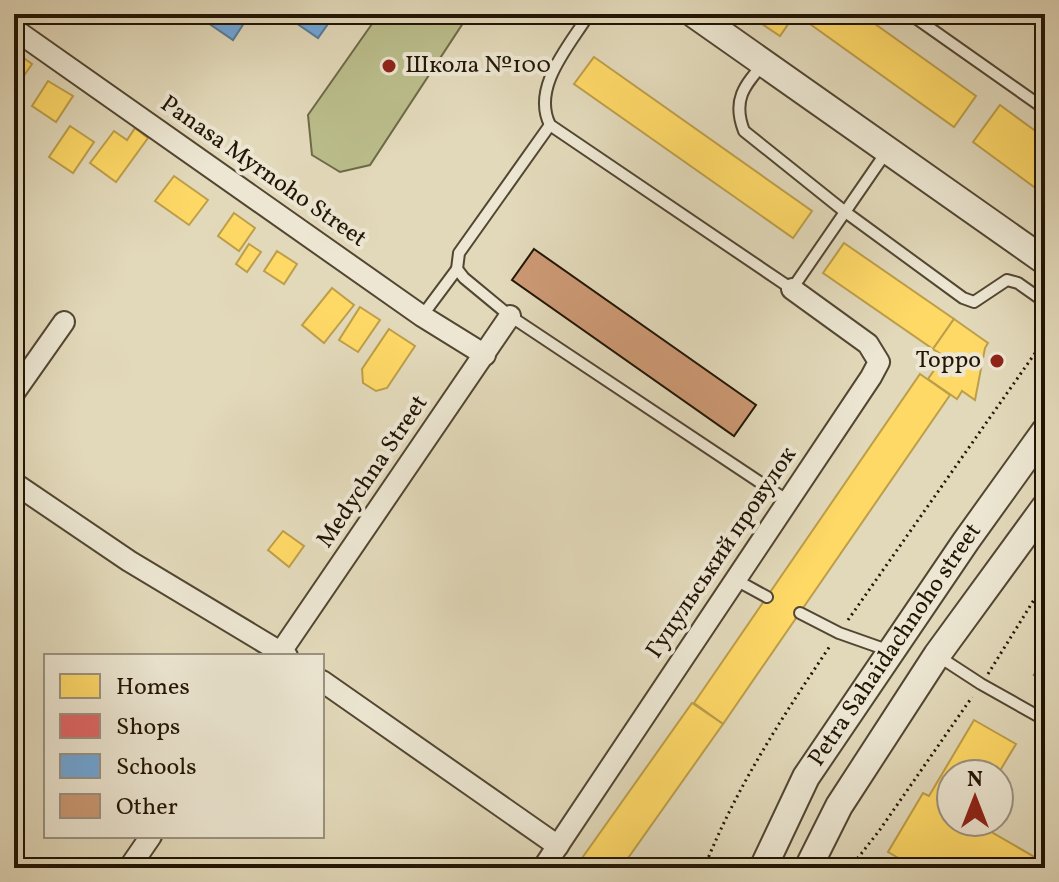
<svg xmlns="http://www.w3.org/2000/svg" width="1059" height="882" font-family="Vollkorn,serif">
  <style>
    .green { fill: #babd8b; stroke: #6e6948; stroke-width: 2 }
    .homes { fill: #ffd966; stroke: #bd9e49; stroke-width: 2 }
    .shops { fill: #e06666; stroke: #a74e49; stroke-width: 2 }
    .schools { fill: #6fa8dc; stroke: #587c9c; stroke-width: 2 }
    .building { fill: #cc9974; stroke: #221505; stroke-width: 2 }
    .lines { fill: none; stroke-linecap: round; stroke-linejoin: round }
    .service-casing { stroke: #524632; stroke-width: 14 }
    .minor-casing { stroke: #524632; stroke-width: 24 }
    .tertiary-casing { stroke: #524632; stroke-width: 30 }
    .path { stroke: #221505; stroke-width: 3; stroke-dasharray: 2 4; stroke-linecap: butt }
    .service { stroke: #ece6d2; stroke-width: 10 }
    .minor { stroke: #ece6d2; stroke-width: 20 }
    .tertiary { stroke: #ece6d2; stroke-width: 26 }
    .poi-dot { fill: #8f2418; stroke: #ece6d2; stroke-width: 3 }
    .labels { text-anchor: middle; dominant-baseline: central; stroke-width: 8; stroke-linejoin: round; paint-order: stroke }
    .poi-label { font-size: 24px; fill: #221505; stroke: #ece6d2; text-anchor: start }
    .street-label { font-size: 24px; fill: #221505; stroke: #ece6d2 }
  </style>
  <rect width="100%" height="100%" fill="#e2d9ba"/>
  <filter id="stains"><feTurbulence type="fractalNoise" baseFrequency=".0025" numOctaves="4"/><feColorMatrix values="0 0 0 0 .2 0 0 0 0 .09 0 0 0 0 .02 0 0 0 .5 -.17"/></filter>
  <radialGradient id="worn" r=".72"><stop offset=".6" stop-color="#630" stop-opacity="0"/><stop offset="1" stop-color="#630" stop-opacity=".3"/></radialGradient>
  <!-- green -->
  <polygon class="green" points="379,14 466,14 467,17 370,165 340,172 312,155 308,115"/>
  <!-- homes -->
  <g class="homes">
    <polygon points="747,14 795,14 780,36"/>
    <polygon points="796,14 861,14 976,96 954,127"/>
    <polygon points="14,51 32,64 14,90"/>
    <polygon points="594,57 812,211 793,238 574,84"/>
    <polygon points="48,81 73,96 56,122 32,106"/>
    <polygon points="1000,105 1045,138 1045,195 973,142"/>
    <polygon points="70,126 94,142 73,173 49,157"/>
    <polygon points="135,128 148,138 116,182 90,163 114,131 127,140"/>
    <polygon points="174,176 208,200 189,225 155,201"/>
    <polygon points="234,213 255,228 239,251 218,236"/>
    <polygon points="844,243 954,319 933,349 823,273"/>
    <polygon points="249,244 261,252 247,272 236,264"/>
    <polygon points="277,251 297,264 284,284 264,271"/>
    <polygon points="332,288 354,305 324,343 302,325"/>
    <polygon points="360,307 380,320 358,352 339,340"/>
    <polygon points="954,319 988,343 985,348 975,400 962,391 957,399 928,379 944,356 933,349"/>
    <polygon points="389,329 415,346 387,388 376,391 363,383 362,369"/>
    <polygon points="920,374 950,395 723,724 694,703"/>
    <polygon points="283,531 304,546 289,567 268,550"/>
    <polygon points="692,703 723,724 621,868 575,868"/>
    <polygon points="974,720 1016,744 998,774 951,774 951,822 974,822 1045,863 1045,868 916,868 888,852 923,793 929,796"/>
  </g>
  <!-- shops -->
  <polygon class="shops" points="1045,659 1045,682 1034,675"/>
  <!-- schools -->
  <g class="schools">
    <polygon points="195,14 250,14 233,40"/>
    <polygon points="283,14 335,14 318,38"/>
  </g>
  <!-- building -->
  <polygon class="building" points="534,249 756,405 734,436 512,280"/>
  <g class="lines">
    <!-- service casing -->
    <g class="service-casing">
      <g id="service">
        <path d="M589 14C570 45 531 87 550 125L792 289 887 151"/>
        <polyline points="910,14 1045,109"/>
        <path d="M764 63C744 86 732 100 744 131L844 211 963 298 974 302 1007 280 1018 283 1045 302"/>
        <polyline points="457,269 464,278 510,316 788,501"/>
        <polyline points="422,316 457,269 459,253 550,125"/>
        <polyline points="736,580 767,597"/>
        <polyline points="800,613 839,633 890,651"/>
        <polyline points="938,656 981,684 1045,720"/>
      </g>
    </g>
    <!-- minor casing -->
    <g class="minor-casing">
      <g id="minor">
        <polyline points="14,29 422,316 485,355"/>
        <polyline points="14,393 64,322"/>
        <polyline points="14,483 129,561 287,656"/>
        <polyline points="278,656 510,316"/>
        <polyline points="322,681 558,846"/>
        <polyline points="129,868 151,836"/>
        <polyline points="543,868 871,377 879,362 868,344 792,289"/>
      </g>
    </g>
    <!-- tertiary casing -->
    <g class="tertiary-casing">
      <g id="tertiary">
        <polyline points="694,14 1045,261"/>
        <path id="s1" d="M763 868 806 777 966 541 1045 431"/>
        <polyline points="808,868 839,806 937,655 1045,507"/>
      </g>
    </g>
    <!-- path -->
    <g class="path">
      <polyline points="848,620 1045,339"/>
      <polyline points="988,674 1045,582"/>
      <path d="M704 868C737 786 781 719 830 646"/>
      <polyline points="850,868 879,831 972,697"/>
    </g>
    <!-- service -->
    <use href="#service" class="service"/>
    <!-- minor -->
    <use href="#minor" class="minor"/>
    <!-- tertiary -->
    <use href="#tertiary" class="tertiary"/>
  </g>
  <!-- markers -->
  <g class="poi-dot">
    <circle cx="389" cy="66" r="8"/>
    <circle cx="997" cy="361" r="8"/>
  </g>
  <g class="labels">
    <!-- poi labels -->
    <g class="poi-label">
      <text x="405" y="66">Школа №100</text>
      <text x="981" y="361" text-anchor="end">Торро</text>
    </g>
    <!-- street labels -->
    <g class="street-label">
      <text transform="translate(263 172) rotate(35)">Panasa Myrnoho Street</text>
      <text transform="translate(373 472) rotate(-56)">Medychna Street</text>
      <text transform="translate(722 553) rotate(-56)">Гуцульський провулок</text>
      <text stroke="none"><textPath href="#s1" startOffset="260">Petra Sahaidachnoho street</textPath></text>
    </g>
  </g>
  <!-- margin -->
  <rect width="1059" height="882" fill="none" stroke="#e2d9ba" stroke-width="48"/>
  <rect x="16" y="16" width="1027" height="850" fill="none" stroke="#221505" stroke-width="4"/>
  <rect x="24" y="24" width="1011" height="834" fill="none" stroke="#221505" stroke-width="2"/>
  <!-- legend -->
  <rect x="44" y="654" width="280" height="184" fill="#ece6d2" stroke="#9b9280" stroke-width="2"/>
  <rect x="60" y="674" width="40" height="24" fill="#ffd966" stroke="#9b9280" stroke-width="2"/>
  <text x="116" y="694" font-size="24" fill="#221505">Homes</text>
  <rect x="60" y="714" width="40" height="24" fill="#e06666" stroke="#9b9280" stroke-width="2"/>
  <text x="116" y="734" font-size="24" fill="#221505">Shops</text>
  <rect x="60" y="754" width="40" height="24" fill="#6fa8dc" stroke="#9b9280" stroke-width="2"/>
  <text x="116" y="774" font-size="24" fill="#221505">Schools</text>
  <rect x="60" y="794" width="40" height="24" fill="#cc9974" stroke="#9b9280" stroke-width="2"/>
  <text x="116" y="814" font-size="24" fill="#221505">Other</text>
  <!-- north arrow -->
  <g transform="translate(975 798)"><circle r="38" fill="#ece6d2" stroke="#9b9280" stroke-width="2"/>
  <path d="M0-6L14 30L0 20L-14 30Z" fill="#8f2418"/>
  <text y="-12" font-size="22" font-weight="bold" text-anchor="middle" fill="#221505">N</text>
  </g>
  <rect width="100%" height="100%" filter="url(#stains)"/>
  <rect width="100%" height="100%" fill="url(#worn)"/>
</svg>
